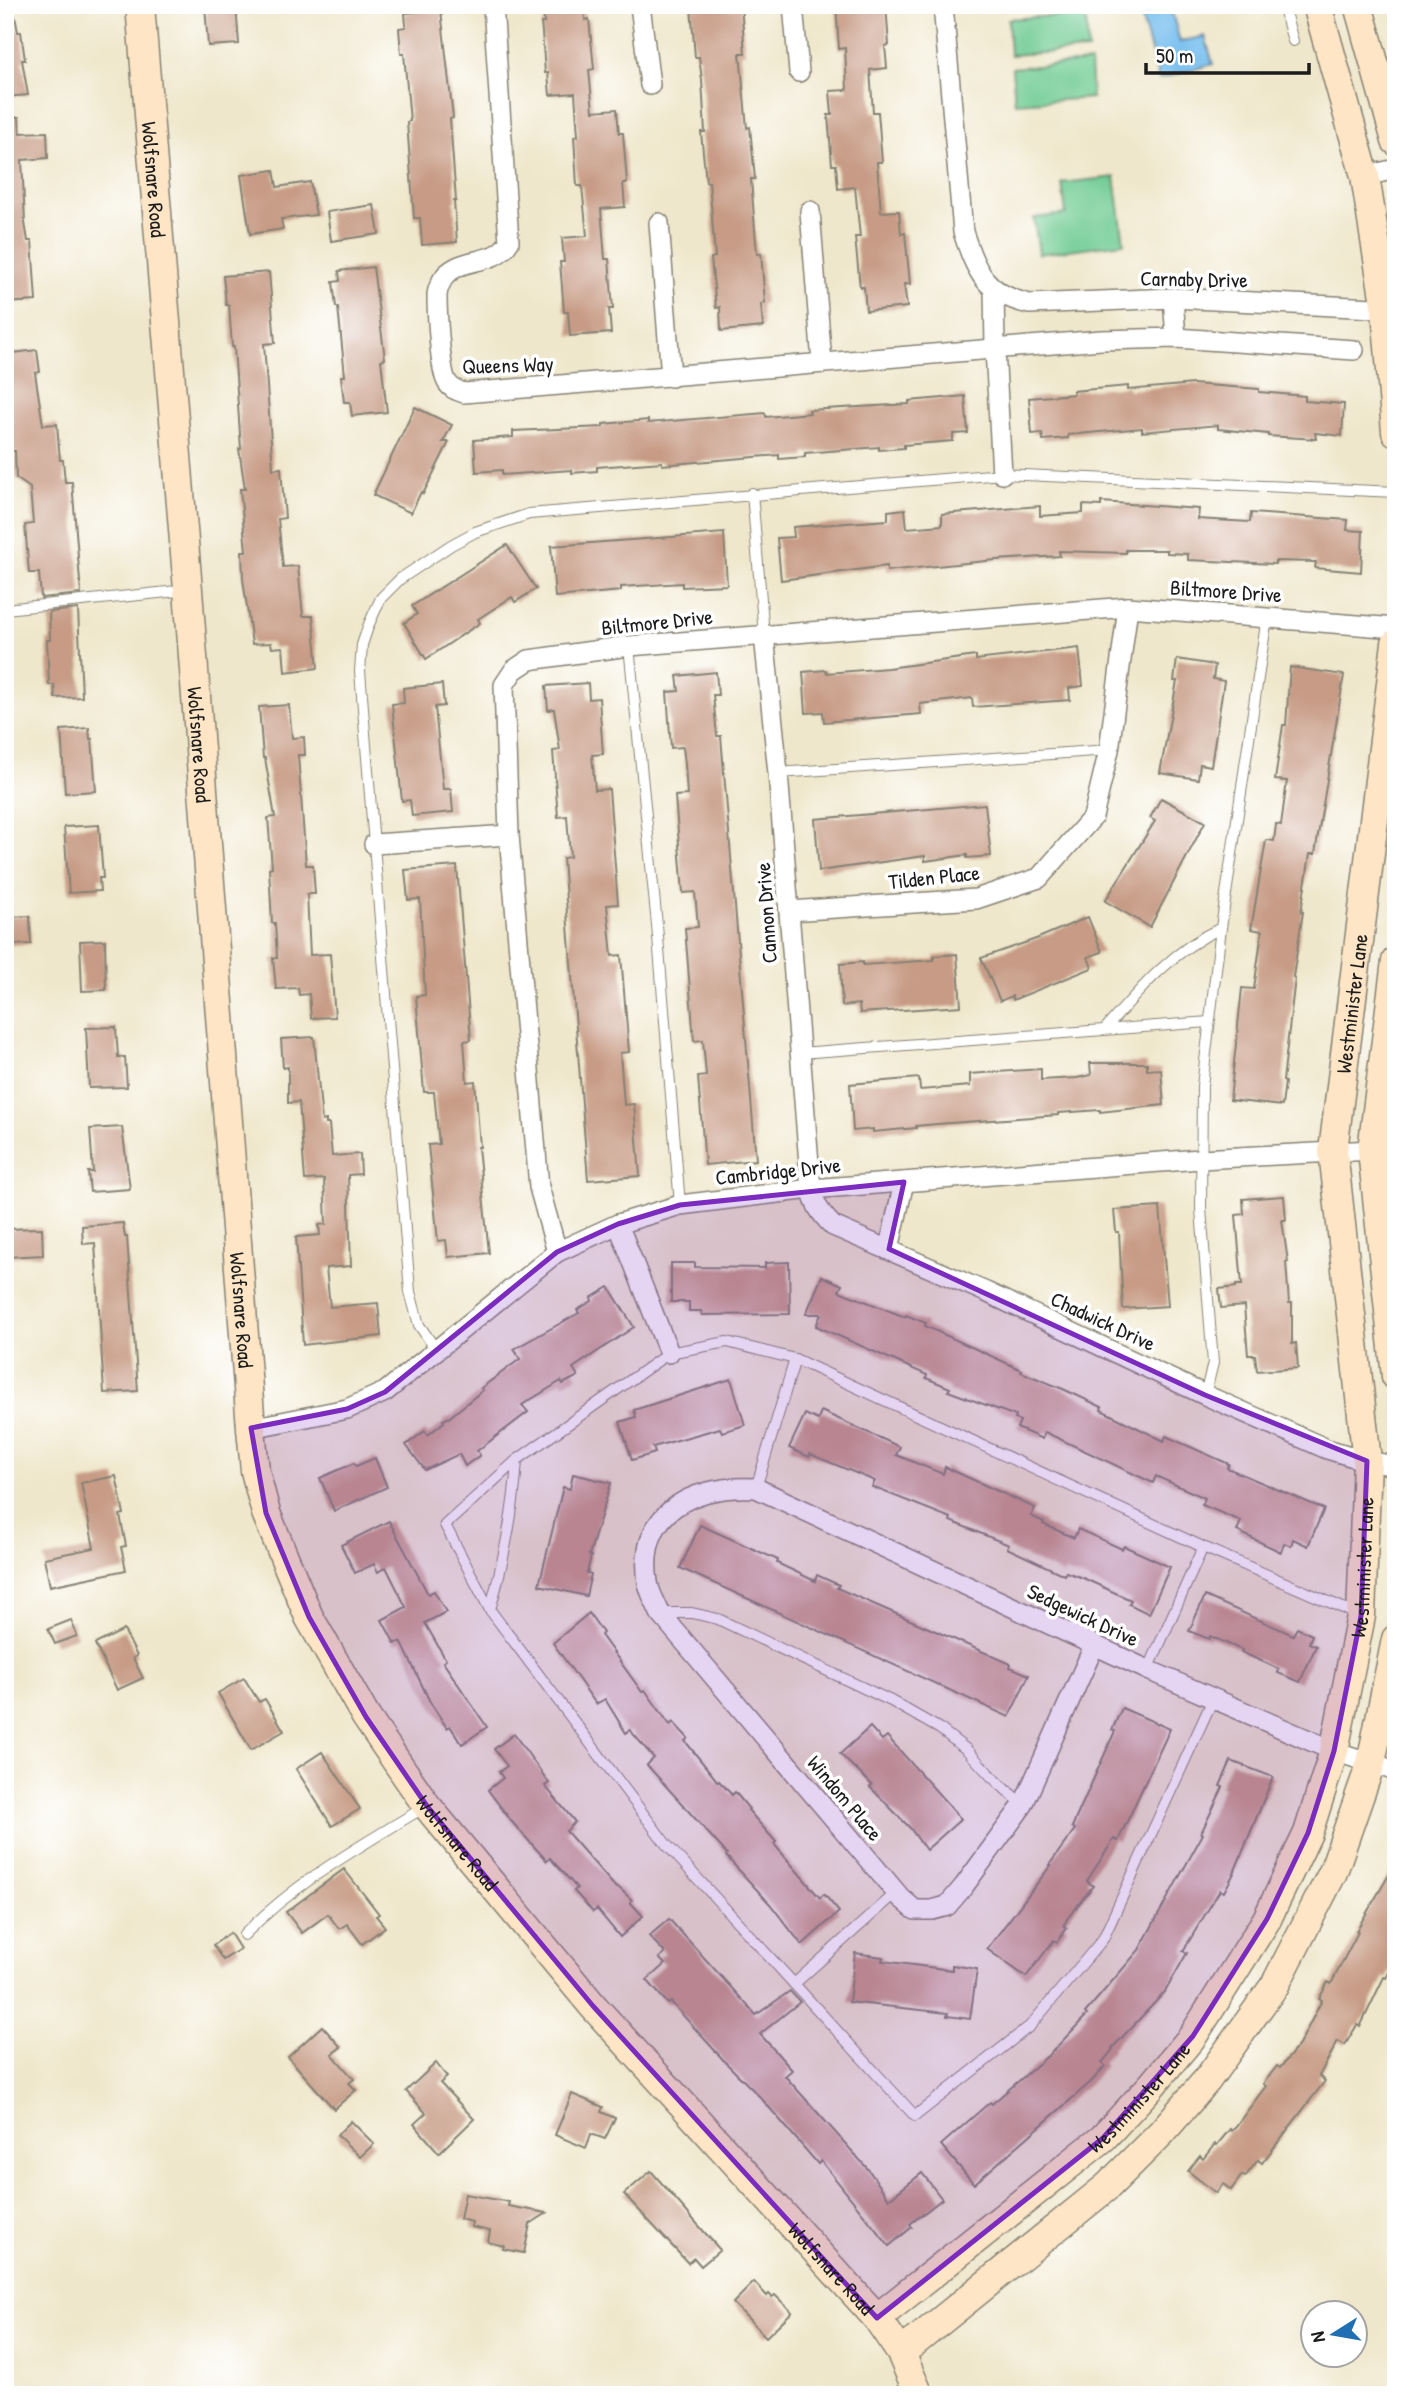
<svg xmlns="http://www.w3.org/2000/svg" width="1401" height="2400" font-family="'Patrick Hand',sans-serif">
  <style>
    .green { fill: #72cc94; stroke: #477458; stroke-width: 2 }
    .water { fill: #76beee; stroke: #496d85; stroke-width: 2 }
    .building { fill: #c79b85 }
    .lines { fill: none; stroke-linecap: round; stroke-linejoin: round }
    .lane-casing { stroke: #868274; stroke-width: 12 }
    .street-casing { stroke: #868274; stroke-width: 22 }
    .secondary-casing { stroke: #868274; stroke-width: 31 }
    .lane { stroke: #fff; stroke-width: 10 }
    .street { stroke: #fff; stroke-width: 19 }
    .secondary { stroke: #fde5c5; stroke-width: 28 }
    .marked { fill: #7b2cbf; fill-opacity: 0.2; stroke: #7b2cbf; stroke-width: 5; stroke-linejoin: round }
    .labels { text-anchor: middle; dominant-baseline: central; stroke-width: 7; stroke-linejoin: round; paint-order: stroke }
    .street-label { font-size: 21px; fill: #1c1c1c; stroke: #fff }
  </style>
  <rect width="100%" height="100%" fill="#fff"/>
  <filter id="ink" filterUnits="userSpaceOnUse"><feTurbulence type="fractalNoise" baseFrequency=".0143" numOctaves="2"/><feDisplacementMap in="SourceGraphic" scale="14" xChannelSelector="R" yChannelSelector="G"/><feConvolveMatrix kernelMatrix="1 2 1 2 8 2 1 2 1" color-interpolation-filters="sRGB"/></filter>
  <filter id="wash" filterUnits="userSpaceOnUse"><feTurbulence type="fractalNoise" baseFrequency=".00686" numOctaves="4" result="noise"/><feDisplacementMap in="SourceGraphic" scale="28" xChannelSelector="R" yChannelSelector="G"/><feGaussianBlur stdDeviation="1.57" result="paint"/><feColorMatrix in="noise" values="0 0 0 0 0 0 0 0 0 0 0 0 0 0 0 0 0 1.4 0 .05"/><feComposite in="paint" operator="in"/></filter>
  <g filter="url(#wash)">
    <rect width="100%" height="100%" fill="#efe7cb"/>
    <!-- green -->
    <g class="green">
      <polygon points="1086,14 1088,50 1010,55 1008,19"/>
      <polygon points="1090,62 1092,98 1015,103 1012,68"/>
      <polygon points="1115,177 1124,243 1039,254 1034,218 1066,214 1062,183"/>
    </g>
    <!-- water -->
    <polygon class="water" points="1139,5 1170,5 1180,42 1205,36 1213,64 1159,79 1141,16 1136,17 1133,7"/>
    <g id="blocks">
      <!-- building -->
      <g class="building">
        <polygon points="205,5 236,5 239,44 208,46"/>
        <polygon points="543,5 584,5 585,20 589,19 594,69 589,70 593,111 617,109 619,133 623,133 627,183 623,183 625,207 601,209 605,259 609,259 613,309 609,309 611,333 570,336 568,312 564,312 560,262 564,262 562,238 587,236 582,186 577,186 574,137 578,136 575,93 550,95 548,73 545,73 542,32 541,23 544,23"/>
        <polygon points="695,5 741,5 745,53 740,53 747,128 750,127 755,179 751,179 755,230 757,254 761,253 765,303 761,304 763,327 721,331 720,307 716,308 711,258 715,257 712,217 709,182 706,182 701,132 705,132 702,80 699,57 695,57 691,7"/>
        <polygon points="836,5 886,5 889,45 885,46 887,68 870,70 873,112 878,112 882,162 877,162 881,212 899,211 901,234 905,233 910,284 904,284 907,307 866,311 864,287 860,287 855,237 860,237 855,187 838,189 836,165 832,165 828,115 832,115 830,91 847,90 845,48 839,49"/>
        <polygon points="441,10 453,118 450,119 456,201 454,201 457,242 422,245 420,218 414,218 407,122 410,121 404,54 401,54 399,28 406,27 405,13"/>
        <polygon points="15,16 18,32 21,32 25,60 22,60 28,95 5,97 5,17"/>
        <polygon points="5,117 19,117 20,133 47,132 48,158 22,160 25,223 28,241 32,241 36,301 5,303"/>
        <polygon points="274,170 277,187 310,182 316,215 281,219 283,229 250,234 241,175"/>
        <polygon points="374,205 379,234 331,241 327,212"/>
        <polygon points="373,267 385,359 381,360 387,412 352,416 350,402 344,402 341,376 345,376 338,307 336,307 333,282 340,281 339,271"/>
        <polygon points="269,272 275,343 264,344 273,469 281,468 285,518 278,519 283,567 298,566 303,616 313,616 318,668 285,672 283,647 272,648 271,643 252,644 243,579 242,551 246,551 240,489 245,489 239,449 241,449 234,347 232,347 229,305 226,305 223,276"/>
        <polygon points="37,350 40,372 35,373 43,425 57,424 60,460 63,460 65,482 72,482 81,594 41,598 39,573 29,573 25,525 33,524 30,488 16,478 15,451 5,451 5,428 13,427 5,370 5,354"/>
        <polygon points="1193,384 1259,389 1259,392 1305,396 1305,401 1344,404 1342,436 1315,433 1316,439 1268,436 1268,434 1218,429 1218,425 1142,432 1142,428 1068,435 1068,438 1043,440 1042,433 1032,434 1029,398 1074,394 1073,391 1128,386 1128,390"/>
        <polygon points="965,396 968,433 953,434 953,441 904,445 904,448 879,450 879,447 805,453 805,457 779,459 779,455 662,465 662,462 597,467 597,471 572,473 572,470 502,475 502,470 476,472 474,440 513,437 513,431 603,427 603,424 648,420 648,423 765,413 766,417 810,413 809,410 909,404 909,401"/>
        <polygon points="415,407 452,425 443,442 449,442 423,494 421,492 411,513 373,495"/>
        <polygon points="1101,502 1199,509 1198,519 1214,520 1250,522 1251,513 1348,520 1347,530 1363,531 1361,572 1315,568 1316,562 1275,561 1275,564 1188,560 1188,554 1167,553 1167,550 1126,550 1126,553 1059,551 1060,556 996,560 887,571 887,566 781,580 777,538 794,537 793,527 888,520 888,511 905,509 907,528 942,525 942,514 1040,506 1040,516 1083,513 1083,505 1101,506"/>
        <polygon points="724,533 727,585 682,587 682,583 621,587 621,591 555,597 551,546"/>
        <polygon points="507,545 536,589 515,602 512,597 478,619 480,623 426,659 404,623 417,614 412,606"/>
        <polygon points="78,609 82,697 55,698 54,685 49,685 47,640 50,640 49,612"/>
        <polygon points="1079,648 1083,686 1069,688 1070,700 973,707 972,698 920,704 921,714 824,722 823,712 806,713 803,672 826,670 827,673 888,668 976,656 976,660"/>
        <polygon points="1177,659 1215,665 1213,679 1224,681 1211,766 1200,764 1198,779 1160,773 1177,681 1174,681"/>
        <polygon points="1290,667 1344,675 1315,854 1310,854 1301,912 1303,912 1293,977 1295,978 1283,1081 1285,1082 1282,1106 1230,1100 1242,988 1254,989 1262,931 1251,929 1266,840 1274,841 1276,824 1281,825 1287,781 1275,780 1283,725 1286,725"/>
        <polygon points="716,672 718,695 713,695 717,736 721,736 756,1160 705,1165 698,1077 706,1076 703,1040 694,1041 685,928 698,927 695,892 683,893 675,796 687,795 685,764 683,747 671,748 667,692 679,691 677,676"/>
        <polygon points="588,683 589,699 599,698 603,754 592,755 595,790 609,789 618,904 607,905 612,956 621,955 629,1052 620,1053 624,1105 634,1104 640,1176 588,1180 566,900 563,858 570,857 567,816 558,817 553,751 560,750 554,709 548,710 546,686"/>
        <polygon points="442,684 444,706 435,707 443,789 451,789 453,812 412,816 410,800 402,801 392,704 404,703 403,688"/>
        <polygon points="289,705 292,738 304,737 305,755 298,755 306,865 313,865 315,894 307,894 310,955 330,954 335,1017 311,1018 309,994 299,995 298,988 276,989 273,958 277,958 275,923 272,923 269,868 272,867 268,818 275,817 265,758 263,758 259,707"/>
        <polygon points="89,728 90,739 92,739 96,791 65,793 61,730"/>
        <polygon points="1161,798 1205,822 1150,927 1105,901 1155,821 1150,818"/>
        <polygon points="985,804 991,856 967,858 967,855 925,861 925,856 819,871 815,819"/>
        <polygon points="99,825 103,878 99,878 100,891 69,893 64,827"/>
        <polygon points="457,866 471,1040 464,1041 467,1082 475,1081 480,1147 478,1147 489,1253 448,1257 446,1240 438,1241 428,1145 439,1144 434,1092 424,1092 416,996 425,995 420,899 408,900 405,870"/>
        <polygon points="30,916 31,944 10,945 9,917"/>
        <polygon points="1088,917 1102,952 1088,957 1092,968 1013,1000 1012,996 1000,1001 981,958 1036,939"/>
        <polygon points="105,940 106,990 82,991 80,941"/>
        <polygon points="957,954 961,1006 860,1013 859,1004 842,1006 840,964 863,962 863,965 934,960 934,956"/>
        <polygon points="116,1027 118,1057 125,1057 127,1087 89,1088 86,1028"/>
        <polygon points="314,1037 322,1121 326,1120 326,1124 329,1124 332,1156 360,1154 361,1174 348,1175 351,1266 326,1268 330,1307 378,1303 381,1336 303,1345 296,1237 320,1235 319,1225 326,1224 324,1179 305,1180 299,1102 288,1103 288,1067 283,1068 281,1039"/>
        <polygon points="1090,1063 1147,1063 1147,1070 1161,1069 1164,1105 1100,1112 1100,1110 1058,1113 1058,1115 937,1124 916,1126 916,1128 873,1132 873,1129 853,1131 850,1084 919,1078 920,1090 970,1086 970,1074 1041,1069 1041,1080 1077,1078 1091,1075"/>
        <polygon points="122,1127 130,1189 90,1192 88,1172 93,1172 90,1129"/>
        <polygon points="1284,1196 1286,1220 1282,1220 1288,1262 1286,1262 1289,1303 1292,1303 1292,1344 1296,1343 1298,1368 1257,1371 1255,1355 1248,1355 1244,1306 1221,1308 1219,1289 1236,1287 1236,1285 1242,1285 1236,1215 1244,1214 1243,1199"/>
        <polygon points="1160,1207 1168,1306 1123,1309 1119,1232 1116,1232 1114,1210"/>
        <polygon points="123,1223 125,1237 127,1237 138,1391 104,1393 95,1243 83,1244 82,1226"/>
        <polygon points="42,1228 43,1255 6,1257 5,1229"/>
        <polygon points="789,1262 790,1314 702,1315 701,1311 689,1311 689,1302 671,1302 671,1263 695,1263 695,1267 765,1268 765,1263"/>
        <polygon points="822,1276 842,1285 839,1291 905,1317 906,1315 926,1323 925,1326 1022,1370 1021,1372 1063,1389 1102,1407 1101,1410 1164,1441 1166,1436 1229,1464 1227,1468 1324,1509 1308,1546 1293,1539 1291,1546 1284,1543 1281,1552 1237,1531 1241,1521 1202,1505 1205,1498 1156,1476 1153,1483 1045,1432 1042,1439 1017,1428 1020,1421 1015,1419 1016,1416 948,1391 950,1388 926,1378 927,1375 816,1326 821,1314 806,1314"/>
        <polygon points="609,1287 634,1327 573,1368 578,1376 563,1384 561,1381 522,1405 528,1412 477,1451 480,1455 465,1466 459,1454 425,1470 406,1445 425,1431 428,1435 444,1422 443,1420 450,1417 483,1390 481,1388 520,1359 514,1349 579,1313 577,1310 592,1301 591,1298"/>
        <polygon points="731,1379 745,1425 722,1432 720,1428 653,1447 655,1453 632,1460 620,1422 636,1417 634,1410"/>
        <polygon points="821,1411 900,1447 896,1455 943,1474 945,1467 1035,1508 1031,1516 1044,1522 1043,1524 1074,1538 1078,1529 1122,1549 1124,1546 1170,1567 1149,1614 1129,1604 1131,1600 1083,1578 1066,1572 1064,1575 1007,1548 1009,1545 950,1521 951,1518 872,1487 875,1481 810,1454 809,1457 789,1448 805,1414 818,1420"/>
        <polygon points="375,1458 387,1487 334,1511 320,1478 354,1463 356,1466"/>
        <polygon points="573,1474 611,1483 589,1555 591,1556 587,1573 591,1574 586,1596 539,1585 563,1487 570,1489"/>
        <polygon points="116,1476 124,1514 120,1515 126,1546 121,1547 126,1570 50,1586 44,1558 94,1548 81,1483"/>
        <polygon points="389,1521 428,1594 434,1591 446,1612 425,1623 446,1660 443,1662 487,1727 462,1744 450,1726 447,1728 430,1702 401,1641 395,1644 382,1620 406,1607 386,1567 378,1572 374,1564 355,1573 341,1545"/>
        <polygon points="700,1525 778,1560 777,1563 815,1581 817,1575 839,1585 837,1588 1011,1664 1010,1667 1029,1675 1009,1717 680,1568"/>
        <polygon points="1205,1596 1293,1635 1297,1628 1312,1635 1309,1643 1316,1646 1300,1682 1278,1673 1279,1669 1241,1652 1242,1650 1210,1636 1209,1639 1189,1631"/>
        <polygon points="589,1613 603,1633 601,1635 642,1692 645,1690 670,1725 673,1722 688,1738 685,1741 718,1782 719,1781 732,1795 735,1792 749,1809 748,1810 776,1842 774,1844 820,1898 824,1894 839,1912 802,1945 770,1904 726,1856 727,1854 647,1765 654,1758 630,1730 626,1733 605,1699 596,1704 553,1643"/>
        <polygon points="71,1620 77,1636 55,1644 48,1629"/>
        <polygon points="124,1630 137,1656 133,1658 143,1678 117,1690 95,1644"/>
        <polygon points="244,1678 259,1702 265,1699 284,1731 251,1750 218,1693"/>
        <polygon points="1122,1708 1170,1729 1118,1841 1114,1839 1087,1881 1093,1886 1067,1919 1064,1925 1067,1928 1057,1942 1054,1940 1026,1977 987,1949 1051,1865 1050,1864 1075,1829 1072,1827 1115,1731 1112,1730"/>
        <polygon points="870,1727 882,1740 887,1736 961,1819 926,1850 910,1828 870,1787 872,1785 840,1754"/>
        <polygon points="514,1734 549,1783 545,1786 575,1822 566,1831 616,1888 618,1887 632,1900 630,1902 643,1916 620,1937 597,1909 593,1912 574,1891 577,1888 550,1858 547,1861 512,1822 488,1790 503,1778 499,1772 507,1766 494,1749"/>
        <polygon points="322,1752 360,1809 332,1826 296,1769"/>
        <polygon points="1231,1761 1273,1777 1234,1873 1224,1892 1220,1890 1183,1951 1187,1953 1165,1992 1112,2048 1113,2049 1102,2063 1105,2066 1092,2081 974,2184 941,2145 990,2102 992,2104 1050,2054 1087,2015 1085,2013 1139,1950 1203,1834 1201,1833 1223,1787 1220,1786"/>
        <polygon points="1396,1863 1396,1960 1386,1978 1384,1977 1360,2027 1357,2025 1345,2045 1338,2041 1319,2076 1325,2081 1262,2163 1258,2160 1245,2177 1242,2175 1231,2190 1223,2184 1216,2193 1188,2171 1200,2156 1203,2159 1215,2144 1217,2145 1230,2129 1232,2131 1266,2086 1263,2084 1277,2066 1280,2068 1299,2045 1322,2000 1319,1999 1328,1982 1331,1984 1358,1932 1356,1931"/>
        <polygon points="344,1869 379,1914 376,1916 385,1927 362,1944 347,1924 339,1929 328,1914 302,1933 286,1912"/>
        <polygon points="669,1919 756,2015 790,1991 800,2002 760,2034 792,2070 785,2076 868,2169 889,2199 922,2173 942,2199 910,2224 912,2227 889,2246 821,2161 818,2164 761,2098 727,2064 671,2002 668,2004 647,1980 665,1964 659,1958 665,1953 649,1936"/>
        <polygon points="230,1933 240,1949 223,1960 213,1945"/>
        <polygon points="855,1953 883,1957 882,1961 952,1970 952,1965 977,1969 970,2019 947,2016 948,2013 849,2002"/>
        <polygon points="322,2026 341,2047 332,2054 354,2079 349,2083 356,2090 334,2109 288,2057"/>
        <polygon points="436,2063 447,2077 440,2083 474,2119 439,2153 414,2124 426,2113 406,2091"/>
        <polygon points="572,2094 603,2107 601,2112 615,2118 605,2139 591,2134 586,2148 555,2135"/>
        <polygon points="351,2121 374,2144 360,2157 337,2135"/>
        <polygon points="651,2171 720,2250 701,2266 694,2258 688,2263 624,2194"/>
        <polygon points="465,2194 509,2202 508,2206 547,2213 530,2224 524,2253 503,2249 504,2246 488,2242 490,2231 471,2227 472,2222 460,2219"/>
        <polygon points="754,2282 767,2296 769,2294 772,2297 775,2295 792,2312 766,2337 733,2303"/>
      </g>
    </g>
  </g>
  <g filter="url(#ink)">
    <use href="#blocks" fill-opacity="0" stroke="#868274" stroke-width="2"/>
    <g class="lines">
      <!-- lane casing -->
      <g class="lane-casing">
        <g id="lane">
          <polyline points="1283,5 1293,41"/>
          <polyline points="752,493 764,635"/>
          <polyline points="5,609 187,590"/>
          <polyline points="629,646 657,925 680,1205"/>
          <polyline points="778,773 1109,750"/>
          <path d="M1106 1028C1139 990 1174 949 1221 928L1267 617"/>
          <polyline points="800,1053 1209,1022"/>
          <polyline points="437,1351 419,1325 410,1292 360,671 362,645 369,624 381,598 400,579 451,545 475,532 529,514 1002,474 1396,492"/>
          <polyline points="1205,1395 1213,1363 1201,1209 1202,1086 1221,928"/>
          <polyline points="756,1488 795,1359"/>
          <path d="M490 1610C504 1560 514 1512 517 1460"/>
          <polyline points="660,1613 692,1613 718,1619 891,1701 940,1729 967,1750 991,1776 1023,1805"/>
          <polyline points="1148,1670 1203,1547"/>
          <polyline points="1213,1699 1103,1939 1030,2026 915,2116 666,1844 490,1610 445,1525 517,1460 669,1353 727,1342 795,1359 1203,1547 1359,1615"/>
          <path d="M244 1935C296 1881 363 1845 426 1806"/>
          <polyline points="794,1984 896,1893"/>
        </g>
      </g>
      <!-- street casing -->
      <g class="street-casing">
        <g id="street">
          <path d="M493 5 509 242C494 267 464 255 445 276 441 281 437 290 437 296 437 311 440 371 447 382 451 389 456 390 464 393L1101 340 1176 338 1354 350"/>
          <polyline points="640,5 650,85"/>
          <polyline points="793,5 799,72"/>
          <path d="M943 5 963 232C976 271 985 294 1029 304L1173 298 1395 309"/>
          <polyline points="1365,176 1396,169"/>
          <polyline points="810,211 822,363"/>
          <polyline points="659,223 671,377"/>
          <polyline points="994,289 995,349 1002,474"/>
          <polyline points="1173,298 1176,338"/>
          <path d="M764 635 778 773 811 1189C815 1205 821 1214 833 1226L986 1292 1205 1395 1327 1449 1367 1461 1396 1466"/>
          <polyline points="374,844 509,835"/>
          <polyline points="789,911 976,899 1039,878 1093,817 1109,750 1128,607"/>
          <polyline points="618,1224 669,1353"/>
          <polyline points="889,1249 904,1182"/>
          <polyline points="557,1252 539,1187 509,835 504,685 514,670 529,660 629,646 1128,607 1396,628"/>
          <polyline points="251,1428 347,1409 385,1392 557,1252 618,1224 680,1205 811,1189 1200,1159 1372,1150"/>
          <path d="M1094 1646 1023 1805 964 1886 947 1906 932 1910H915L901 1898 660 1613C656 1603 649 1592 648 1582 637 1510 695 1485 756 1488L1148 1670 1334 1751 1396 1771"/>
        </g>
      </g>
      <!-- secondary casing -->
      <g class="secondary-casing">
        <g id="secondary">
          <path id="s1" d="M140 5 188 590 251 1428 255 1471 266 1513 309 1617 366 1717 427 1806 593 2006 877 2318 901 2353 919 2395"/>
          <polyline points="1317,5 1365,176 1386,310 1396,432"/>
          <polyline points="1358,5 1396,141"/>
          <polyline points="1396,961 1372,1150 1396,1377"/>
          <path id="s2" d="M877 2318 1103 2138 1151 2086 1193 2036 1267 1919 1308 1833 1334 1751 1361 1616 1367 1461 1333 1151 1396 643"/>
          <polyline points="901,2353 1108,2186 1162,2132 1207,2080 1275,1985 1333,1872 1371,1763 1396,1639"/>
        </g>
      </g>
      <!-- lane -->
      <use href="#lane" class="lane"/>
      <!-- street -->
      <use href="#street" class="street"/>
      <!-- secondary -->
      <use href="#secondary" class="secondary"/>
    </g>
  </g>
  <!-- marked area -->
  <path class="marked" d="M904 1182 889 1249 1205 1395 1367 1461 1361 1616 1334 1751 1308 1833 1267 1919 1193 2036 1103 2138 877 2318 593 2006 427 1806 366 1717 309 1617 266 1513 251 1428 347 1409 385 1392 557 1252 618 1224 680 1205Z"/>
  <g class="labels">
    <!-- street labels -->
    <g class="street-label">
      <text stroke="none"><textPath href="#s1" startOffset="175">Wolfsnare Road</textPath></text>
      <text transform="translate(1194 279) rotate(1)">Carnaby Drive</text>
      <text transform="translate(508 365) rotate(-2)">Queens Way</text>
      <text transform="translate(1226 591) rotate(4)">Biltmore Drive</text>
      <text transform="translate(657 622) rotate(-6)">Biltmore Drive</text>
      <text stroke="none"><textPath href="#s1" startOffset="742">Wolfsnare Road</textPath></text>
      <text transform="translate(934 877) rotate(-6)">Tilden Place</text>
      <text transform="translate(766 913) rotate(-94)">Cannon Drive</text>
      <text stroke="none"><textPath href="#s2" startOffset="1498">Westminister Lane</textPath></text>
      <text transform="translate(778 1171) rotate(-6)">Cambridge Drive</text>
      <text stroke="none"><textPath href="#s1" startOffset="1309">Wolfsnare Road</textPath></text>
      <text transform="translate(1103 1321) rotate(25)">Chadwick Drive</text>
      <text stroke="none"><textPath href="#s2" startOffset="931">Westminister Lane</textPath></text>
      <text transform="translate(1083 1615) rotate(25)">Sedgewick Drive</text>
      <text transform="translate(845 1798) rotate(50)">Windom Place</text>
      <text stroke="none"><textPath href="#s1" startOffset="1897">Wolfsnare Road</textPath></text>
      <text stroke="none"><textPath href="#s2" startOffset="343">Westminister Lane</textPath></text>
      <text stroke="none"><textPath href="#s1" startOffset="2464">Wolfsnare Road</textPath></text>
    </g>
  </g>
  <!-- margin -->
  <rect width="1401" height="2400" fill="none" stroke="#fff" stroke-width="28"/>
  <!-- north arrow -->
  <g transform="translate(1334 2334) rotate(259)"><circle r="33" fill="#ffffff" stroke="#a4a4a4" stroke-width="2"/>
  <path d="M0-5L12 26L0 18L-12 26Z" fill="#1f6fb2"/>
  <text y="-10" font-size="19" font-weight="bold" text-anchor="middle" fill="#1c1c1c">N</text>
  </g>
  <!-- scale -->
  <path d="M1146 63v10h163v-10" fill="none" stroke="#1c1c1c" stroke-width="3.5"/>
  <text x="1156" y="63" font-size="21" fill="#1c1c1c" stroke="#ffffff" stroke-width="5" paint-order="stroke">50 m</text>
</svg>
